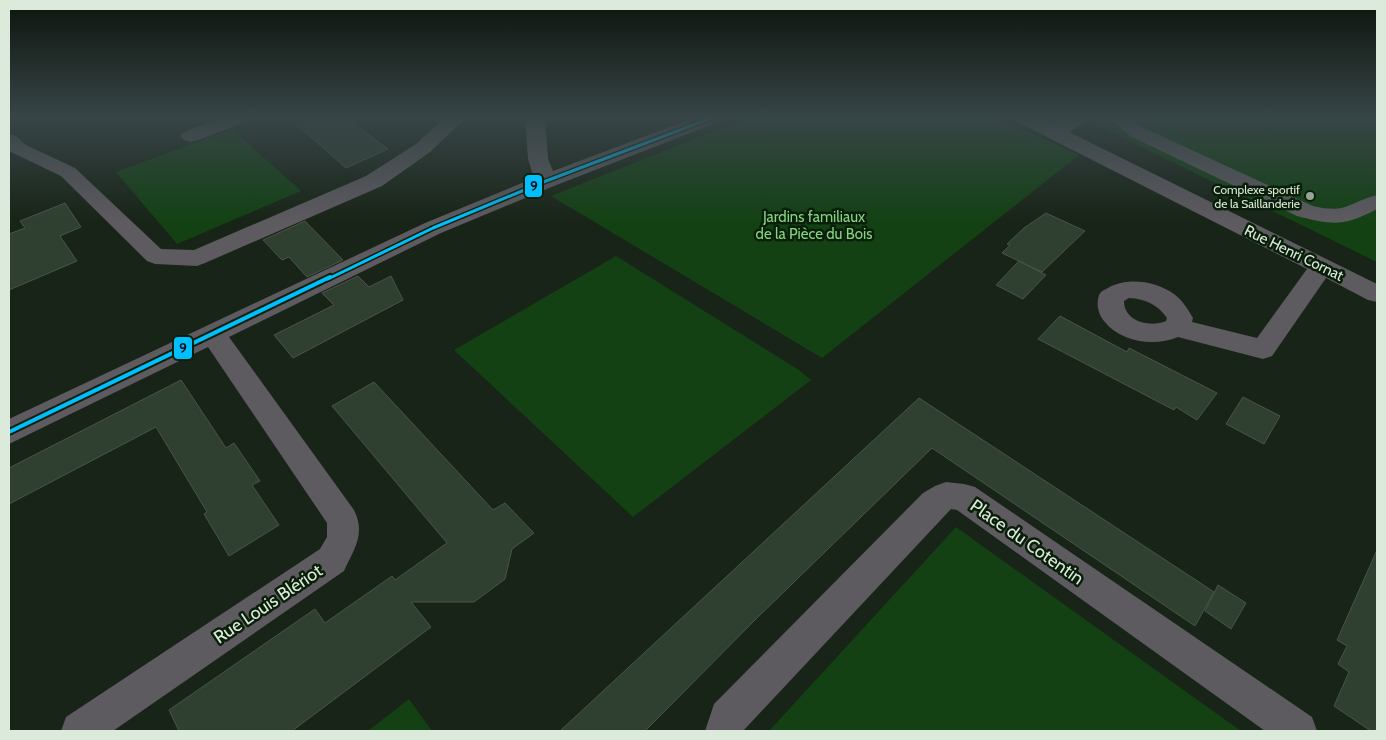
<svg xmlns="http://www.w3.org/2000/svg" width="1386" height="740" font-family="Cabin,sans-serif">
  <style>
    .green { fill: #134113 }
    .building { fill: #304030; stroke: #4a544a }
    .lines { fill: none; stroke-linecap: round; stroke-linejoin: round }
    .minor { fill: #5d5a60; fill-rule: evenodd }
    .bus-1-far1-casing { stroke: #091f09; stroke-width: 6 }
    .bus-1-casing { stroke: #091f09; stroke-width: 8 }
    .bus-1-far1 { stroke: #00bfff; stroke-width: 3 }
    .bus-1 { stroke: #00bfff; stroke-width: 4 }
    .poi-dot { fill: #97a596; stroke: #091f09; stroke-width: 2 }
    .labels { text-anchor: middle; dominant-baseline: central; stroke-width: 5; stroke-linejoin: round; paint-order: stroke }
    .far-poi-label { font-size: 12px; fill: #dceadb; stroke: #091f09; text-anchor: end }
    .park-label { font-size: 15px; fill: #87d483; stroke: #091f09 }
    .street-label { font-size: 15px; fill: #dceadb; stroke: #091f09 }
    .near-street-label { font-size: 18px; fill: #dceadb; stroke: #091f09 }
    .line-badge { stroke: #091f09; stroke-width: 2 }
    .pale-badge-label { font-size: 14px; text-anchor: middle; font-weight: bold; fill: #111 }
  </style>
  <rect width="100%" height="100%" fill="#182417"/>
  <!-- green -->
  <g class="green">
    <polygon points="749,117 992,117 1031,133 1079,155 822,358 551,196"/>
    <polygon points="1076,117 1377,117 1377,262 1109,131"/>
    <polygon points="232,129 301,191 177,244 116,172"/>
    <polygon points="616,256 799,370 811,380 633,517 454,350"/>
    <polygon points="956,527 1241,731 769,731"/>
    <polygon points="409,699 432,731 368,731"/>
  </g>
  <!-- building -->
  <g class="building">
    <polygon points="288,117 345,117 388,149 346,168"/>
    <polygon points="65,203 81,227 60,236 77,261 9,290 9,234 25,228 20,221"/>
    <polygon points="1046,213 1085,231 1042,272 1002,253 1010,245 1007,244 1024,228"/>
    <polygon points="305,221 343,260 307,277 289,257 282,260 263,240"/>
    <polygon points="1019,261 1046,275 1023,299 996,285"/>
    <polygon points="358,276 369,287 391,276 403,300 293,358 274,335 334,305 322,293"/>
    <polygon points="1060,316 1127,352 1129,348 1217,393 1197,420 1176,407 1174,410 1038,339"/>
    <polygon points="181,380 226,448 234,443 260,481 252,485 279,525 229,556 204,514 207,512 156,427 9,504 9,468"/>
    <polygon points="374,382 493,510 505,503 534,533 512,549 505,579 474,602 411,602 431,627 292,731 179,731 169,710 315,609 325,623 392,576 395,580 447,543 332,406"/>
    <polygon points="1243,397 1280,416 1264,444 1226,424"/>
    <polygon points="919,398 1214,592 1195,626 932,448 757,618 645,731 560,731"/>
    <polygon points="1377,550 1377,731 1371,731 1334,706 1349,672 1338,664 1347,646 1337,640"/>
    <polygon points="1218,585 1246,603 1231,629 1205,611"/>
  </g>
  <g class="lines">
    <!-- minor -->
    <g class="minor">
      <polygon points="223,117 251,117 248,121 198,140 191,142 184,140 181,136 184,132"/>
      <polygon points="446,117 467,117 430,152 382,186 205,263 197,266 155,264 147,261 61,176 9,151 9,134 16,136 26,145 75,168 161,249 194,250 366,176 416,144"/>
      <path d="M525 117H545L548 159 553 171 696 117H724L721 121 554 186 441 233 229 337 354 510C366 534 354 549 344 571L113 731H61L66 717 320 549 327 537V523L208 347 9 444V419L425 223 534 178 528 159Z"/>
      <path d="M1013 117H1038L1053 124 1065 117H1088L1085 121 1069 132 1377 284V302L1368 300 1326 278 1272 356 1263 359 1178 337C1154 347 1120 342 1104 321 1098 314 1096 304 1099 295 1101 291 1104 290 1108 288 1128 277 1155 281 1174 294 1182 300 1188 309 1193 318L1192 322 1257 338 1307 269 1047 137 1016 121ZM1129 298C1146 299 1158 305 1167 318L1166 321C1149 328 1124 321 1124 301Z"/>
      <path d="M1108 117H1130L1144 128 1313 206C1347 214 1347 203 1377 195V209C1343 227 1333 225 1297 216L1130 136Z"/>
      <polygon points="946,482 964,484 975,487 1312,717 1317,731 1265,731 957,510 951,509 743,731 705,731 714,704 923,493 935,486"/>
    </g>
    <!-- bus-1-far1 casing -->
    <g class="bus-1-far1-casing">
      <polyline id="bus-1-far1" points="328,279 433,228 546,181 714,117"/>
    </g>
    <!-- bus-1 casing -->
    <g class="bus-1-casing">
      <polyline id="bus-1" points="9,432 330,277"/>
    </g>
    <!-- bus-1-far1 -->
    <use href="#bus-1-far1" class="bus-1-far1"/>
    <!-- bus-1 -->
    <use href="#bus-1" class="bus-1"/>
  </g>
  <!-- sky -->
  <linearGradient id="sky" x2="0" y2="1"><stop stop-color="#0d140d"/><stop offset="0.53" stop-color="#374547"/><stop offset="1" stop-color="#374547" stop-opacity="0"/></linearGradient>
  <rect width="1386" height="221" fill="url(#sky)"/>
  <!-- markers -->
  <circle class="poi-dot" cx="1310" cy="196" r="5"/>
  <g class="labels">
    <!-- far-poi labels -->
    <g class="far-poi-label">
      <text x="1300" y="189">Complexe sportif<tspan x="1300" dy="14">de la Saillanderie</tspan></text>
    </g>
    <!-- park labels -->
    <g class="park-label">
      <text x="814" y="217">Jardins familiaux<tspan x="814" dy="17">de la Pièce du Bois</tspan></text>
    </g>
    <!-- street labels -->
    <g class="street-label">
      <text transform="translate(1294 253) rotate(26)">Rue Henri Cornat</text>
    </g>
    <!-- near-street labels -->
    <g class="near-street-label">
      <text transform="translate(1027 542) rotate(35)">Place du Cotentin</text>
      <text transform="translate(268 604) rotate(-34)">Rue Louis Blériot</text>
    </g>
  </g>
  <g class="line-badge">
    <rect x="524" y="174" width="19" height="24" rx="5" fill="#00bfff"/>
    <rect x="173" y="336" width="20" height="24" rx="5" fill="#00bfff"/>
  </g>
  <g class="pale-badge-label">
    <text x="534" y="191">9</text>
    <text x="183" y="353">9</text>
  </g>
  <!-- border -->
  <rect width="1386" height="740" fill="none" stroke="#dceadb" stroke-width="20"/>
</svg>
